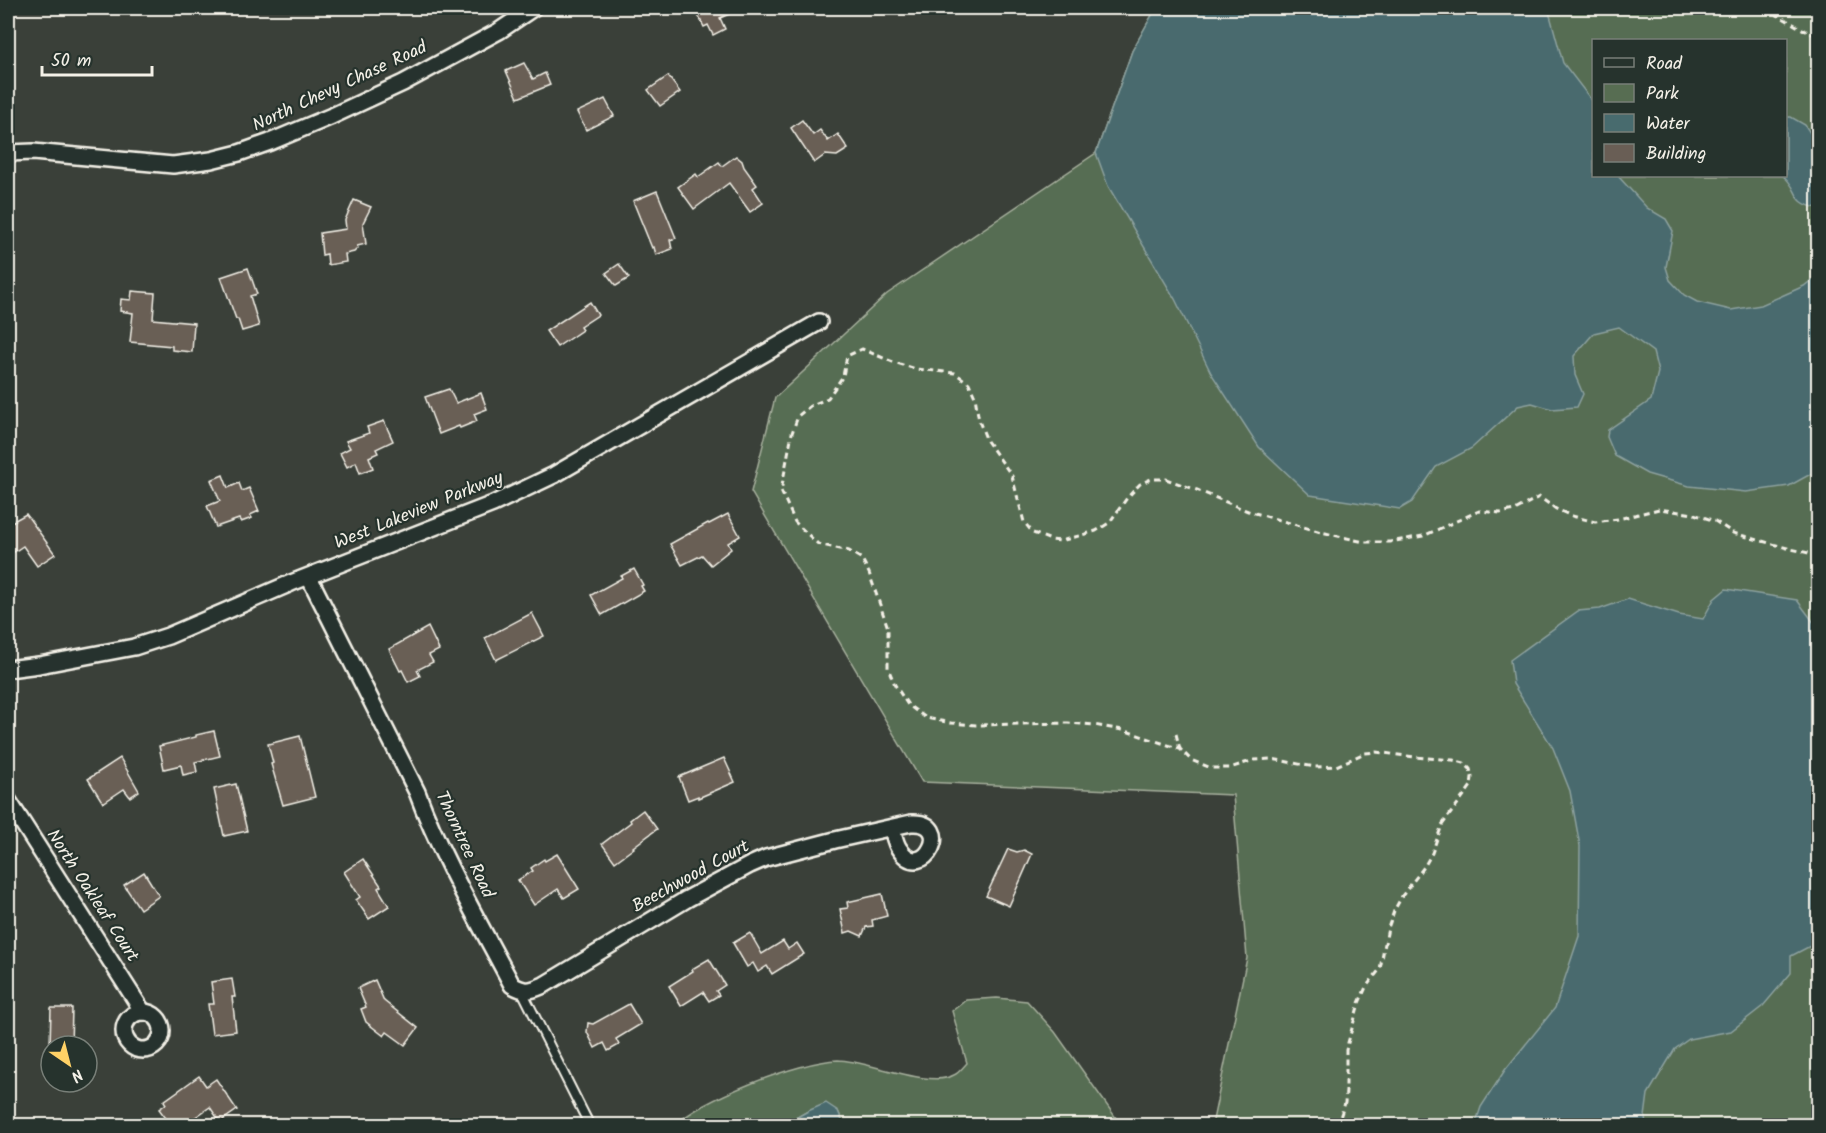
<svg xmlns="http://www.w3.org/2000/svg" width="1826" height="1133" font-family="Kalam,sans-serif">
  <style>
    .green { fill: #576d52; stroke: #a6af9d; stroke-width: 1.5; fill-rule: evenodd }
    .water { fill: #486b6e; stroke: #8da19f; stroke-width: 1.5 }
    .building { fill: #695e55; stroke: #f4f1e8; stroke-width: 1.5 }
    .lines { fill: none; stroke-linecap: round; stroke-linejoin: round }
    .lane-casing { stroke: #f4f1e8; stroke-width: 12 }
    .street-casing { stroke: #f4f1e8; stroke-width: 20 }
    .path { stroke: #f4f1e8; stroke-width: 3; stroke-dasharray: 6 4.5; stroke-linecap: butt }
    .lane { stroke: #26332d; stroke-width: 8 }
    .street { stroke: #26332d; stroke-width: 15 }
    .labels { text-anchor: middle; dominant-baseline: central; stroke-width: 4.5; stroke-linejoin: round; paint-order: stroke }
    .street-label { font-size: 18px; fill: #f4f1e8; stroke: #26332d }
  </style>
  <rect width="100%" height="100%" fill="#3a4039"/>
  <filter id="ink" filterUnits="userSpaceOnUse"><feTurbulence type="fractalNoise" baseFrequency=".0167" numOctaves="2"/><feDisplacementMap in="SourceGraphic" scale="12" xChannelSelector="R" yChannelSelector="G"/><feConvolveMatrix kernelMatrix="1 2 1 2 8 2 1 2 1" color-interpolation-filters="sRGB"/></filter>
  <g filter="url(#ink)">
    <!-- green -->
    <g class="green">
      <path d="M1156 8H1818V1125H1212L1247 958 1233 795 922 782 751 492 775 398 887 294 1096 153 1132 51ZM1594 40H1786V176H1594Z"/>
      <path d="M997 998 1027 1001 1055 1032 1121 1125H844L838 1111H808L792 1120 791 1125 674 1126C702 1099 799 1061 838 1060 866 1060 930 1089 954 1075 959 1073 963 1067 967 1063L952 1011 966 1000Z"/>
    </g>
    <!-- water -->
    <g class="water">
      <polygon points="1156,8 1548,8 1563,63 1593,102 1594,176 1618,176 1647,208 1666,219 1673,231 1666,267 1670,280 1684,295 1697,302 1731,310 1761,305 1804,286 1818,275 1818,470 1789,486 1746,492 1689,486 1647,474 1615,456 1607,437 1608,430 1651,400 1658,372 1653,352 1619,327 1594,333 1574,356 1575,375 1583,394 1577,407 1552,409 1532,403 1518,406 1472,448 1436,467 1412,502 1400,509 1310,495 1259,447 1211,373 1175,299 1108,186 1096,153 1132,51"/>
      <path d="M1786 117H1791L1805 125 1818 145V208C1790 203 1801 190 1783 176H1786Z"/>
      <polygon points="1726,589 1797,600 1818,628 1818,942 1791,956 1791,973 1763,1006 1731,1031 1689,1039 1675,1049 1648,1094 1645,1117 1646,1125 1475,1125 1481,1107 1505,1070 1555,1008 1579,936 1580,846 1570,791 1553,748 1513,684 1510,660 1578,611 1600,609 1628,599 1679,615 1703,619 1714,599"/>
      <polygon points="826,1103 838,1111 844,1125 791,1125 792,1120 808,1111"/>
    </g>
    <!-- building -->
    <g class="building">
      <polygon points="700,8 743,8 720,18 725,29 713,35 708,25 704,27 697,13 702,11"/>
      <polygon points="524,63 533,79 545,73 550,85 518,98 506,71"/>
      <polygon points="668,76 680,92 660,106 648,90"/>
      <polygon points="605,99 614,116 586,130 577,112"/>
      <polygon points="802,120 813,135 820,130 828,141 838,134 848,149 837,156 825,155 814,163 791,128"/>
      <polygon points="736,156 742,161 744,167 757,185 753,188 763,203 750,212 729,183 694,209 678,187 696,174 698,177 719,162 722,166"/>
      <polygon points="657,191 676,238 670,240 672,249 656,255 654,247 652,248 633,201"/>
      <polygon points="354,200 371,207 363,223 366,244 357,246 358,248 354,252 345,254 346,262 328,265 327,254 322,255 320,233 346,229 345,220"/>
      <polygon points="619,264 629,278 616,286 606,273"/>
      <polygon points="248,268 257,294 250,296 259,326 242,331 238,319 236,319 221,277"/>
      <polygon points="132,291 155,293 153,319 194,323 192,352 172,350 172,346 130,342 133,313 120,311 121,299 131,300"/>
      <polygon points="590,302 598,315 580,327 582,330 557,347 546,331"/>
      <polygon points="449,389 456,403 481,393 487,409 474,414 477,421 460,428 459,426 439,434 425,397"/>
      <polygon points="384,421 393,441 376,449 378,453 369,457 373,468 360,473 356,462 347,467 340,453 350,448 346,441 369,433 367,427"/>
      <polygon points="223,475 228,488 239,483 242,491 249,488 259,511 250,515 252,518 241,522 239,519 216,527 207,506 220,501 211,480"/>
      <polygon points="26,514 55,554 37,566 23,546 8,556 8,524"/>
      <polygon points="728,514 740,536 728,543 731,549 711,565 702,555 682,565 670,544 708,523 709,524"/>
      <polygon points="634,569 643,585 641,586 644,591 602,615 591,595 622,578 621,576"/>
      <polygon points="532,613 544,636 496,660 485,638"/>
      <polygon points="428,627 439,650 429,655 433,662 417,670 420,676 408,682 402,670 400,671 389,649"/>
      <polygon points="214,731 220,756 195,762 197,772 183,775 181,765 164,769 159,746 196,737 196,735"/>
      <polygon points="300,736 315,797 283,805 271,764 273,763 268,744"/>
      <polygon points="120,758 139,791 130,797 124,789 103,803 88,779"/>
      <polygon points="724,758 735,782 698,798 698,796 688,800 679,777"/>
      <polygon points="236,784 247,831 224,836 214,789"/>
      <polygon points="643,810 657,829 633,847 634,848 615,862 602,844 631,822 630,820"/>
      <polygon points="1008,849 1017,852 1024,850 1032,854 1009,906 986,896"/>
      <polygon points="557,854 579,889 564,898 558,889 534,905 518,880 533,871 531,868 544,859 545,861"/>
      <polygon points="363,859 381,886 378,888 389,906 369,919 356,900 360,897 344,872"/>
      <polygon points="144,872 159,896 140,909 124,885"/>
      <polygon points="882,894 887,916 872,920 873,926 866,927 862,936 851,931 845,933 840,909 848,908 847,902"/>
      <polygon points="750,933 762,954 783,941 788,949 797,943 804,954 772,974 767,966 758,972 753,963 747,967 733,943"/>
      <polygon points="709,959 725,985 716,991 719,995 709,1001 703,992 681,1006 669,986 693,971 692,969"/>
      <polygon points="232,979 235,997 232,997 236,1031 212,1034 208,1004 214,1004 211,982"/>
      <polygon points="375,980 384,1001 418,1028 405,1045 387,1032 384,1036 366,1022 361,1009 366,1007 358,988"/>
      <polygon points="629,1004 641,1024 616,1039 619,1045 608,1051 604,1043 595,1048 587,1032 588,1023 593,1024"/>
      <polygon points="51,1008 72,1008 71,1046 50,1046"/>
      <polygon points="199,1076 206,1086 216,1079 237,1110 220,1122 210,1107 184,1125 171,1125 159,1109 166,1104 164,1101"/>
    </g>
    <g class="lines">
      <!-- lane casing -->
      <g class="lane-casing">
        <polyline id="lane" points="522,991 590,1126"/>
      </g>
      <!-- street casing -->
      <g class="street-casing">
        <g id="street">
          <polyline points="8,153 33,152 173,165 211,160 239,153 270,142 332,116 403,83 499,31 533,8"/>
          <path d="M309 577 417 792C442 859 479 922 512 985 526 993 530 991 544 985L687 899 750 865 766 858 835 840 911 823C956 820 923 884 900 850 895 844 894 835 892 828"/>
          <polyline points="8,669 39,665 134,647 168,636 291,583 493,504 554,475 819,322"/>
          <polyline points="8,800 143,1012"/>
          <circle cx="143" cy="1031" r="19"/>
        </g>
      </g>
      <!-- path -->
      <g class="path">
        <polyline points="1765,8 1804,30 1818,37"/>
        <polyline points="1176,734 1180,749"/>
        <polyline points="1337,1126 1345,1103 1346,1091 1346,1050 1359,1003 1366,987 1380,969 1388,928 1394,911 1402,896 1424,867 1432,853 1442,825 1471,786 1472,777 1470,769 1464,763 1453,760 1414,757 1376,752 1365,753 1336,766 1315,767 1272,759 1254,760 1230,768 1211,768 1191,760 1180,749 1123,730 1094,725 1068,723 976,725 951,723 926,718 908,705 895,685 888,668 888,628 869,573 862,559 849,551 818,544 795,522 781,491 792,433 798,416 810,406 828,398 843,376 847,356 862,349 893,362 916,369 955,373 969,383 975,397 979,421 987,441 1012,476 1024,522 1033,533 1051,540 1061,541 1096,531 1109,523 1127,498 1140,484 1151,479 1166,479 1197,490 1248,511 1321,532 1364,542 1390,542 1423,536 1479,511 1500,513 1515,510 1539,497 1556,509 1572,516 1595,522 1618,519 1659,509 1694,514 1715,521 1733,533 1791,549 1809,553 1818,551"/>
      </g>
      <!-- lane -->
      <use href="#lane" class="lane"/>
      <!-- street -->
      <use href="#street" class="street"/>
    </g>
  </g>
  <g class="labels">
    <!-- street labels -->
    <g class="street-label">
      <text transform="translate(340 87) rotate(-25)">North Chevy Chase Road</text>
      <text transform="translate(419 511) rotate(-22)">West Lakeview Parkway</text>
      <text transform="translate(464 845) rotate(65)">Thorntree Road</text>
      <text transform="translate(691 877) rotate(-29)">Beechwood Court</text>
      <text transform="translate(92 896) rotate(57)">North Oakleaf Court</text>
    </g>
  </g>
  <!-- margin -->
  <rect width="1826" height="1133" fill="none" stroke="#26332d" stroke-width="30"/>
  <rect x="15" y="15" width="1796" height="1103" fill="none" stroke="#f4f1e8" stroke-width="2" filter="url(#ink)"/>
  <!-- legend -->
  <rect x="1592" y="39" width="195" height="138" fill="#26332d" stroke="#787f78" stroke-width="1.5"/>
  <rect x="1604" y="58" width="30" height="9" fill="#26332d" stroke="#787f78" stroke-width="1.5"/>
  <text x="1646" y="69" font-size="18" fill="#f4f1e8">Road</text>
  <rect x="1604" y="84" width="30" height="18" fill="#576d52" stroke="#787f78" stroke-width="1.5"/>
  <text x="1646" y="99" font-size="18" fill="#f4f1e8">Park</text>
  <rect x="1604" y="114" width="30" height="18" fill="#486b6e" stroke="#787f78" stroke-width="1.5"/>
  <text x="1646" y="129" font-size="18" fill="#f4f1e8">Water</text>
  <rect x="1604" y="144" width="30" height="18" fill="#695e55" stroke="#787f78" stroke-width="1.5"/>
  <text x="1646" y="159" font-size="18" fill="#f4f1e8">Building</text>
  <!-- north arrow -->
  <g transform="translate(69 1064) rotate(145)"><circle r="28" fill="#26332d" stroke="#787f78" stroke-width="1.5"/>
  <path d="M0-4.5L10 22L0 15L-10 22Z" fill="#ffd166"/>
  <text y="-9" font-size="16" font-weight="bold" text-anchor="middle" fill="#f4f1e8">N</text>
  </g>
  <!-- scale -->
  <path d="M42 66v9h110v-9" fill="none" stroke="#f4f1e8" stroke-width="3"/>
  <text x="51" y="66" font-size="18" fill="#f4f1e8" stroke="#26332d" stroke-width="4.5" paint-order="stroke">50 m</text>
</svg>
